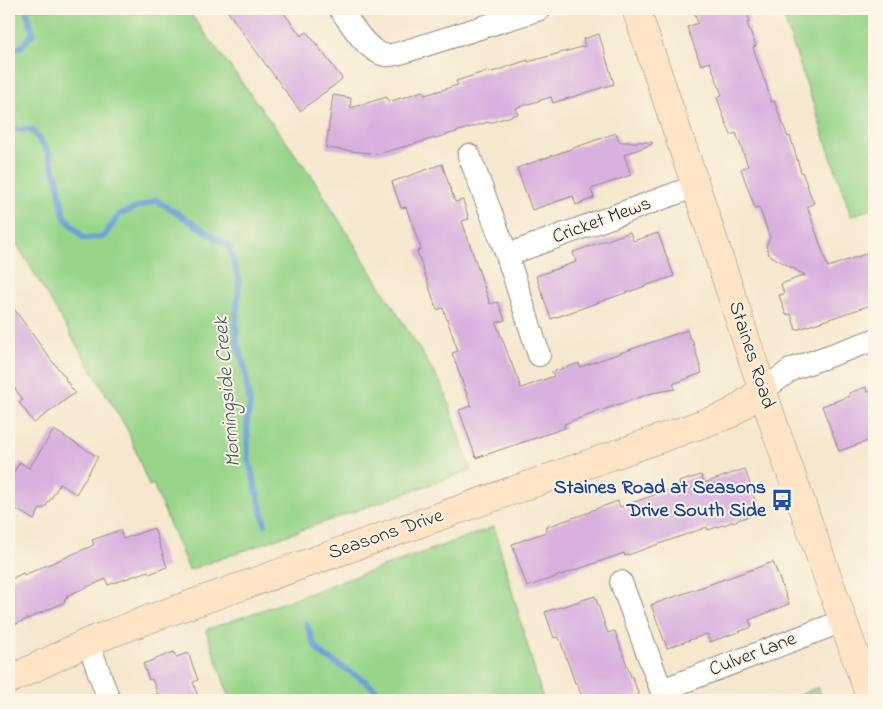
<svg xmlns="http://www.w3.org/2000/svg" width="883" height="709" font-family="'Indie Flower',sans-serif">
  <style>
    .green { fill: #98d58a; stroke: #62805a }
    .lines { fill: none; stroke-linecap: round; stroke-linejoin: round }
    .stream { stroke: #6da2da; stroke-width: 6 }
    .building { fill: #d9b1df }
    .street-casing { stroke: #908a7d; stroke-width: 24 }
    .secondary-casing { stroke: #908a7d; stroke-width: 29 }
    .street { stroke: #fff; stroke-width: 22 }
    .secondary { stroke: #ffe4c6; stroke-width: 28 }
    .labels { text-anchor: middle; dominant-baseline: central; stroke-width: 4; stroke-linejoin: round; paint-order: stroke }
    .street-label { font-size: 20px; fill: #2b2b2b; stroke: #fcf5e5 }
    .transit-label { font-size: 20px; font-weight: bold; fill: #164399; stroke: #fcf5e5; text-anchor: end }
    .water-label { font-size: 21px; font-style: italic; fill: #425568; stroke: #fcf5e5 }
  </style>
  <rect width="100%" height="100%" fill="#fcf5e5"/>
  <filter id="ink" filterUnits="userSpaceOnUse"><feTurbulence type="fractalNoise" baseFrequency=".02" numOctaves="2"/><feDisplacementMap in="SourceGraphic" scale="10" xChannelSelector="R" yChannelSelector="G"/><feConvolveMatrix kernelMatrix="1 2 1 2 8 2 1 2 1" color-interpolation-filters="sRGB"/></filter>
  <filter id="wash" filterUnits="userSpaceOnUse"><feTurbulence type="fractalNoise" baseFrequency=".0096" numOctaves="4" result="noise"/><feDisplacementMap in="SourceGraphic" scale="20" xChannelSelector="R" yChannelSelector="G"/><feGaussianBlur stdDeviation="1.12" result="paint"/><feColorMatrix in="noise" values="0 0 0 0 0 0 0 0 0 0 0 0 0 0 0 0 0 1.4 0 .05"/><feComposite in="paint" operator="in"/></filter>
  <g filter="url(#wash)">
    <rect width="100%" height="100%" fill="#f6e8cf"/>
    <!-- green -->
    <g class="green">
      <polygon points="9,9 187,9 313,178 443,387 471,470 189,570 153,484 149,486 128,431 9,231"/>
      <polygon points="781,9 874,9 874,208 851,216"/>
      <polygon points="494,527 543,700 230,700 206,630"/>
      <polygon points="818,687 823,700 789,700"/>
    </g>
    <g class="lines">
      <!-- stream -->
      <g class="stream">
        <polyline points="9,51 22,46 33,33 26,9"/>
        <polyline points="9,129 32,130 48,152 57,178 64,216 83,238 103,237 120,214 156,200 229,246 239,280 236,323 237,343 245,369 250,406 247,420 248,457 265,524"/>
        <polyline points="306,623 315,646 323,655 365,681 388,700"/>
      </g>
    </g>
    <g id="blocks">
      <!-- building -->
      <g class="building">
        <polygon points="226,9 281,9 301,36 307,32 342,78 341,80 300,111 248,40"/>
        <polygon points="693,9 746,9 750,22 747,23 756,46 753,47 764,80 765,80 771,102 774,101 788,137 790,136 801,172 802,172 814,204 807,206 828,267 874,251 874,304 796,330 791,314 786,315 779,295 784,294 781,284 805,275 769,255 766,246 770,238 759,207 755,208 741,169 748,166 736,133 731,135 724,118 717,97 722,95 710,62 701,65 687,27 698,23"/>
        <polygon points="599,34 614,84 553,103 551,97 516,108 518,114 489,123 488,122 446,135 378,154 326,148 333,95 351,98 350,108 387,97 389,102 423,91 424,92 425,95 458,85 456,81 487,71 489,73 528,60 528,62 585,46 583,39"/>
        <polygon points="616,133 619,142 652,142 652,144 624,155 631,175 591,189 594,198 576,205 573,196 532,210 517,168"/>
        <polygon points="442,164 455,202 463,200 469,219 462,221 490,304 498,302 505,320 496,323 521,388 554,376 552,372 579,363 580,367 687,330 690,340 692,339 702,373 673,384 675,389 652,393 608,408 564,424 565,428 476,458 459,410 471,406 452,353 458,351 443,308 437,310 417,251 421,249 406,207 401,208 392,182"/>
        <polygon points="630,232 633,241 658,233 674,276 551,319 536,276 576,262 573,252"/>
        <polygon points="9,302 51,360 66,378 65,379 75,393 34,423 19,402 23,400 9,380"/>
        <polygon points="866,387 867,392 874,390 874,439 839,451 822,406 850,396 849,393"/>
        <polygon points="54,430 98,457 76,494 60,484 45,508 40,509 34,520 9,505 9,480 20,462 29,468"/>
        <polygon points="745,469 759,513 708,530 707,527 625,556 624,553 527,587 512,544 546,532 546,527 590,512 590,511 618,501 620,507 680,486 679,482 701,475 704,483"/>
        <polygon points="154,528 167,567 149,574 148,571 108,585 106,579 66,596 68,598 64,600 65,602 14,625 13,623 9,625 9,580 23,573 24,575 94,545 92,540 120,530 123,539"/>
        <polygon points="773,562 789,604 749,620 752,627 710,642 707,634 667,648 651,605"/>
        <polygon points="595,596 608,633 615,631 631,677 632,676 639,695 624,700 583,700 577,683 575,683 559,637 554,638 545,612"/>
        <polygon points="174,652 176,657 188,653 198,680 193,682 199,700 164,700 161,694 158,695 152,679 149,680 143,664"/>
      </g>
    </g>
  </g>
  <g filter="url(#ink)">
    <use href="#blocks" fill-opacity="0" stroke="#908a7d" stroke-width="1"/>
    <g class="lines">
      <!-- street casing -->
      <g class="street-casing">
        <g id="street">
          <path d="M340 9C350 22 367 52 385 55 389 56 394 54 397 54L540 9"/>
          <polyline points="469,155 507,255 539,355"/>
          <polyline points="507,255 696,186"/>
          <polyline points="763,390 792,369 874,340"/>
          <polyline points="621,582 665,700"/>
          <polyline points="88,642 109,700"/>
          <polyline points="662,690 843,621"/>
        </g>
      </g>
      <!-- secondary casing -->
      <g class="secondary-casing">
        <g id="secondary">
          <polyline points="636,9 693,178 777,434 871,700"/>
          <polyline points="9,680 88,642 163,614 730,414 763,390"/>
        </g>
      </g>
      <!-- street -->
      <use href="#street" class="street"/>
      <!-- secondary -->
      <use href="#secondary" class="secondary"/>
    </g>
  </g>
  <!-- icons -->
  <defs>
    <g id="bus-bare" transform="scale(1.725)"><path d="M-5-6H5V4H4V6H2V4H-2V6H-4V4H-5ZM-3.5-4V0h7V-4ZM-3.5 1.2v1.5H-2V1.2ZM2 1.2v1.5H3.5V1.2Z" fill="#1a4fb4" stroke="#fcf5e5" stroke-width="2.5" paint-order="stroke"/></g>
  </defs>
  <g fill-rule="evenodd">
    <use href="#bus-bare" x="782" y="500"/>
  </g>
  <g class="labels">
    <!-- street labels -->
    <g class="street-label">
      <text transform="translate(602 221) rotate(-20)">Cricket Mews</text>
      <text transform="translate(751 355) rotate(72)">Staines Road</text>
      <text transform="translate(386 535) rotate(-19)">Seasons Drive</text>
      <text transform="translate(753 655) rotate(-21)">Culver Lane</text>
    </g>
    <!-- transit labels -->
    <g class="transit-label">
      <text x="766" y="488">Staines Road at Seasons<tspan x="766" dy="23">Drive South Side</tspan></text>
    </g>
    <!-- water labels -->
    <g class="water-label">
      <text transform="translate(228 392) rotate(-95)">Morningside Creek</text>
    </g>
  </g>
  <!-- margin -->
  <rect width="883" height="709" fill="none" stroke="#fcf5e5" stroke-width="30"/>
</svg>
